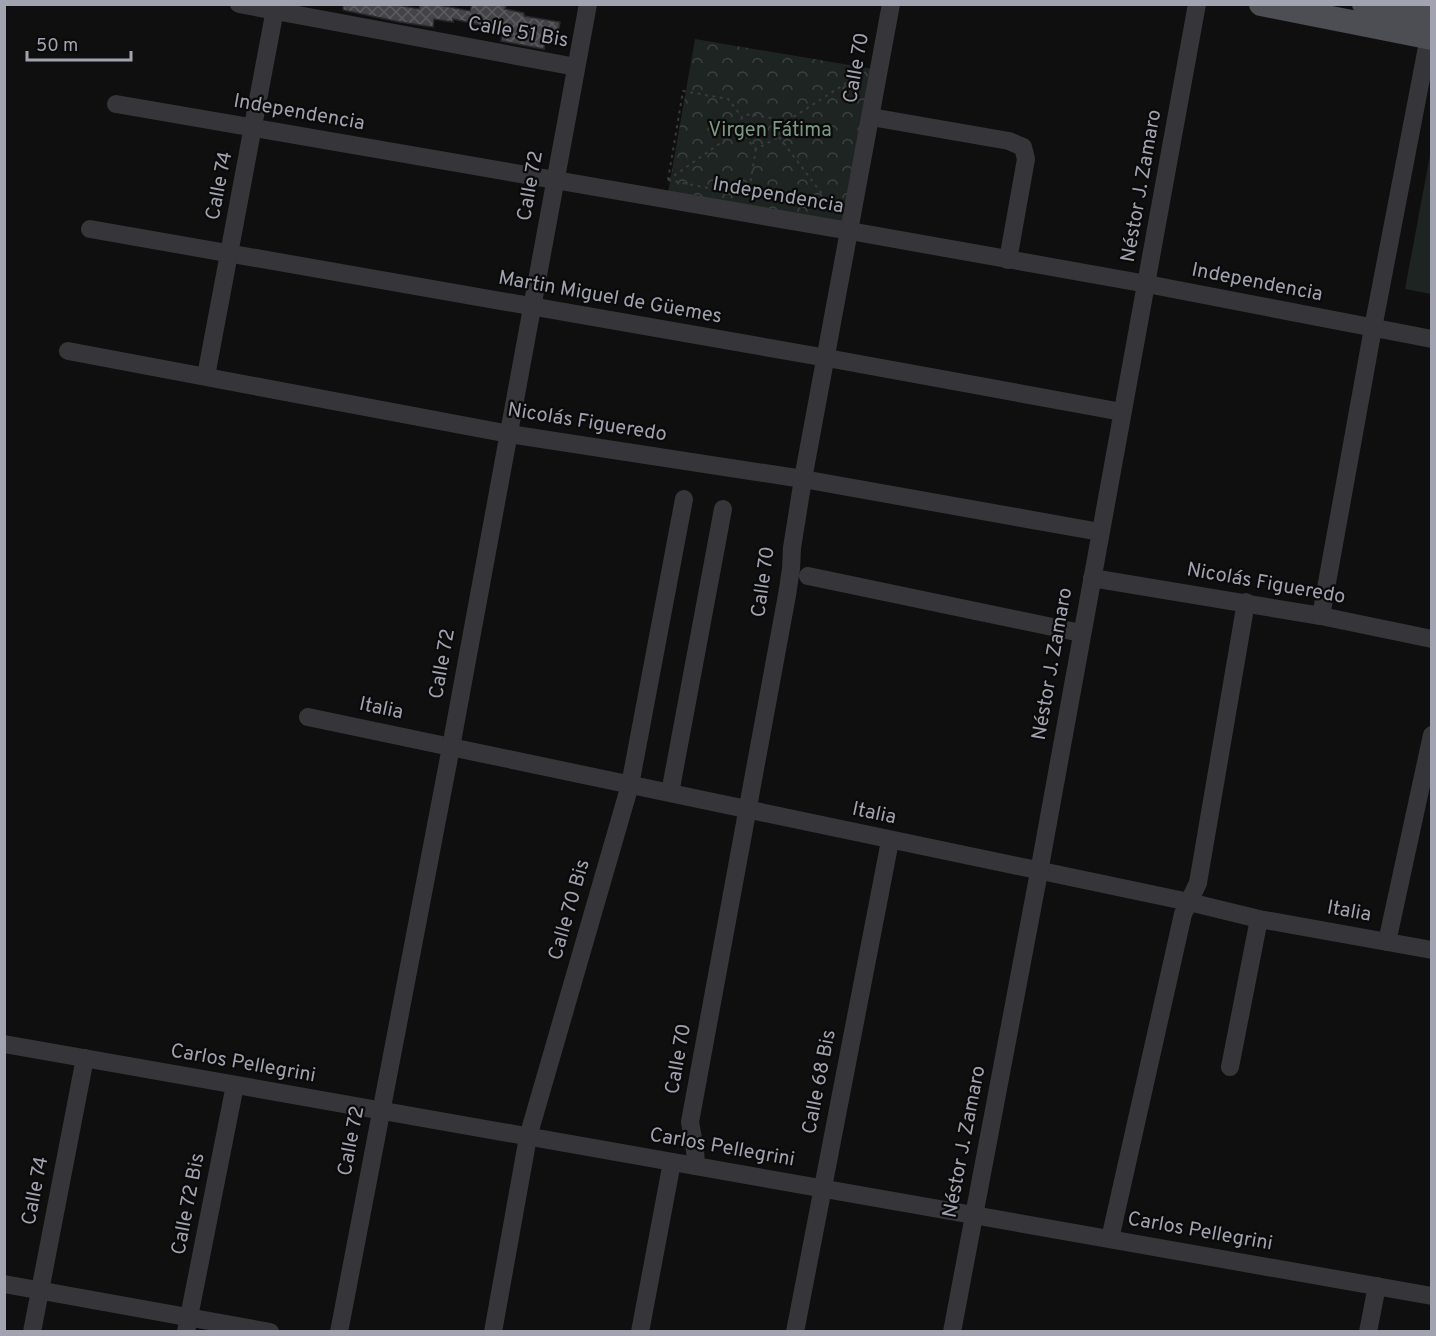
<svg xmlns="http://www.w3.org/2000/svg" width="1436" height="1336" font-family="Overpass,sans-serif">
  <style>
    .park { fill: url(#park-crowns) }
    .garden { fill: #1e2421 }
    .building { fill: url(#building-cross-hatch); stroke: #2a292c; stroke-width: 1.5 }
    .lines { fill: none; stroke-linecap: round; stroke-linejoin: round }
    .path { stroke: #39393e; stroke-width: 2; stroke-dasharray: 3 4.5; stroke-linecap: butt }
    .minor { stroke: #36363a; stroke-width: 18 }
    .major { stroke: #4d4d54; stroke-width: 24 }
    .labels { text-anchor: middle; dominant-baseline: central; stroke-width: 4.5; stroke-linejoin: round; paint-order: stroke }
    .street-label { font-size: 20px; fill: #a2a3b0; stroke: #0b0a0b }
    .park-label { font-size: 20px; fill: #7b9984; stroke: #0b0a0b }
  </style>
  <defs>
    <pattern id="park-crowns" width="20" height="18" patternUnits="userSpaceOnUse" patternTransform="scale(1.5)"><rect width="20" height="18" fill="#1e2421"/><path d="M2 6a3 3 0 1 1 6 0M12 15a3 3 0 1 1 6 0" fill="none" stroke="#3c413f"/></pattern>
    <pattern id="building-cross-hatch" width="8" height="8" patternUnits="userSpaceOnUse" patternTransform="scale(1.5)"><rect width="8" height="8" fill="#444448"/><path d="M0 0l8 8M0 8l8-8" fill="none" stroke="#5c5c60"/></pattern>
  </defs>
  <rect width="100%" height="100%" fill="#100f10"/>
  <!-- park -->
  <polygon class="park" points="695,39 873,69 846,225 668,193"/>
  <!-- garden -->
  <polygon class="garden" points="1431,150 1431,294 1405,289"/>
  <!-- building -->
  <polygon class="building" points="343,4 392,4 419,9 420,4 434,4 470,11 472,4 499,4 506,6 505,9 524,13 524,16 560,22 556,44 545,42 544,49 501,41 503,30 453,19 453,22 434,19 433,27 400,22 343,10"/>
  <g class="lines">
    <!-- path -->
    <g class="path">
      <polyline points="781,125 862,73"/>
      <polyline points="779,137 835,211"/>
      <polyline points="668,180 739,130 742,117 750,114 776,119 781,125 779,137 756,149 739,130"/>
      <polyline points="668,180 748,196"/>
      <polyline points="668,180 683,91 728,99 742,117"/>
      <polyline points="748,196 756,149"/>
    </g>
    <!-- minor -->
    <g class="minor">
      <polyline points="239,4 576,67"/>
      <polyline points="116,104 850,231 1147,284 1432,339"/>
      <polyline points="871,117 1009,141 1023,147 1026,159 1008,260"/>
      <polyline points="90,229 827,358 1122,412"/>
      <polyline points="68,351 509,434 803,479 1100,532"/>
      <polyline points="206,376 276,4"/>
      <polyline points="808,576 1081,633"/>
      <polyline points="1092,578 1321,616 1432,639"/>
      <polyline points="1321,616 1373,328 1429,37"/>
      <polyline points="308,717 1189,902 1259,919 1432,950"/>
      <polyline points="670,793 723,509"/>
      <polyline points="1387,942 1432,735"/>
      <polyline points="4,1044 1432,1296"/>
      <polyline points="1230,1067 1259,919"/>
      <polyline points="696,1166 695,1150 690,1122 787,595 791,569 792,548 803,479 891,4"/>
      <polyline points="1110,1239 1183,914 1198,883 1246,602"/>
      <polyline points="4,1284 270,1332"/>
      <polyline points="32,1332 85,1058"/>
      <polyline points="186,1332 235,1085"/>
      <polyline points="339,1332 451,747 588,4"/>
      <polyline points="493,1332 528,1137 630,785 684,499"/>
      <polyline points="640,1332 672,1162"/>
      <polyline points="795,1332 890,841"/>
      <polyline points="952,1332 1039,872 1197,4"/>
      <polyline points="1368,1332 1377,1286"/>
    </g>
    <!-- major -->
    <g class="major">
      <polyline points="1261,4 1432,38"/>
      <polyline points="1364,4 1432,18"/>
    </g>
  </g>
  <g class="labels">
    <!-- street labels -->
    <g class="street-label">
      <text transform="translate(518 33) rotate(10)">Calle 51 Bis</text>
      <text transform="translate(857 68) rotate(-80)">Calle 70</text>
      <text transform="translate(299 113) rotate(10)">Independencia</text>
      <text transform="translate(220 186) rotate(-79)">Calle 74</text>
      <text transform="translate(531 186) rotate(-80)">Calle 72</text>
      <text transform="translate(1142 186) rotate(-80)">Néstor J. Zamaro</text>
      <text transform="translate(778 196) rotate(10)">Independencia</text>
      <text transform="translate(1257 283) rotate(11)">Independencia</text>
      <text transform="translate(610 298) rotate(10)">Martin Miguel de Güemes</text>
      <text transform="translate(587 423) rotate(9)">Nicolás Figueredo</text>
      <text transform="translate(764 582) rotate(-82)">Calle 70</text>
      <text transform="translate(1266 584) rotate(10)">Nicolás Figueredo</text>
      <text transform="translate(443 664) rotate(-80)">Calle 72</text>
      <text transform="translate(1053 664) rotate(-80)">Néstor J. Zamaro</text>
      <text transform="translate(381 709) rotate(12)">Italia</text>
      <text transform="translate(874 814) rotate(12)">Italia</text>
      <text transform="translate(570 910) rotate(-74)">Calle 70 Bis</text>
      <text transform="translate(1349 912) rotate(10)">Italia</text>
      <text transform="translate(679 1059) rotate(-80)">Calle 70</text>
      <text transform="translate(243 1064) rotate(10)">Carlos Pellegrini</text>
      <text transform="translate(820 1082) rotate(-79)">Calle 68 Bis</text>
      <text transform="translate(352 1141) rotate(-79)">Calle 72</text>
      <text transform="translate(965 1142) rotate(-79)">Néstor J. Zamaro</text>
      <text transform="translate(722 1148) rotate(10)">Carlos Pellegrini</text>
      <text transform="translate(36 1191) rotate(-79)">Calle 74</text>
      <text transform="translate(189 1204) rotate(-79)">Calle 72 Bis</text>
      <text transform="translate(1200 1232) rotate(10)">Carlos Pellegrini</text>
    </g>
    <!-- park labels -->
    <g class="park-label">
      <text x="770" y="131">Virgen Fátima</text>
    </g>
  </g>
  <!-- border -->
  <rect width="1436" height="1336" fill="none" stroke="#a2a3b0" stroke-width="12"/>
  <!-- scale -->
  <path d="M27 51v9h104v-9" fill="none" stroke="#a2a3b0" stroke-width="3"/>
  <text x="36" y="51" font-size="18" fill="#a2a3b0" stroke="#0b0a0b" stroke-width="4.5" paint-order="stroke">50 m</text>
</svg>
